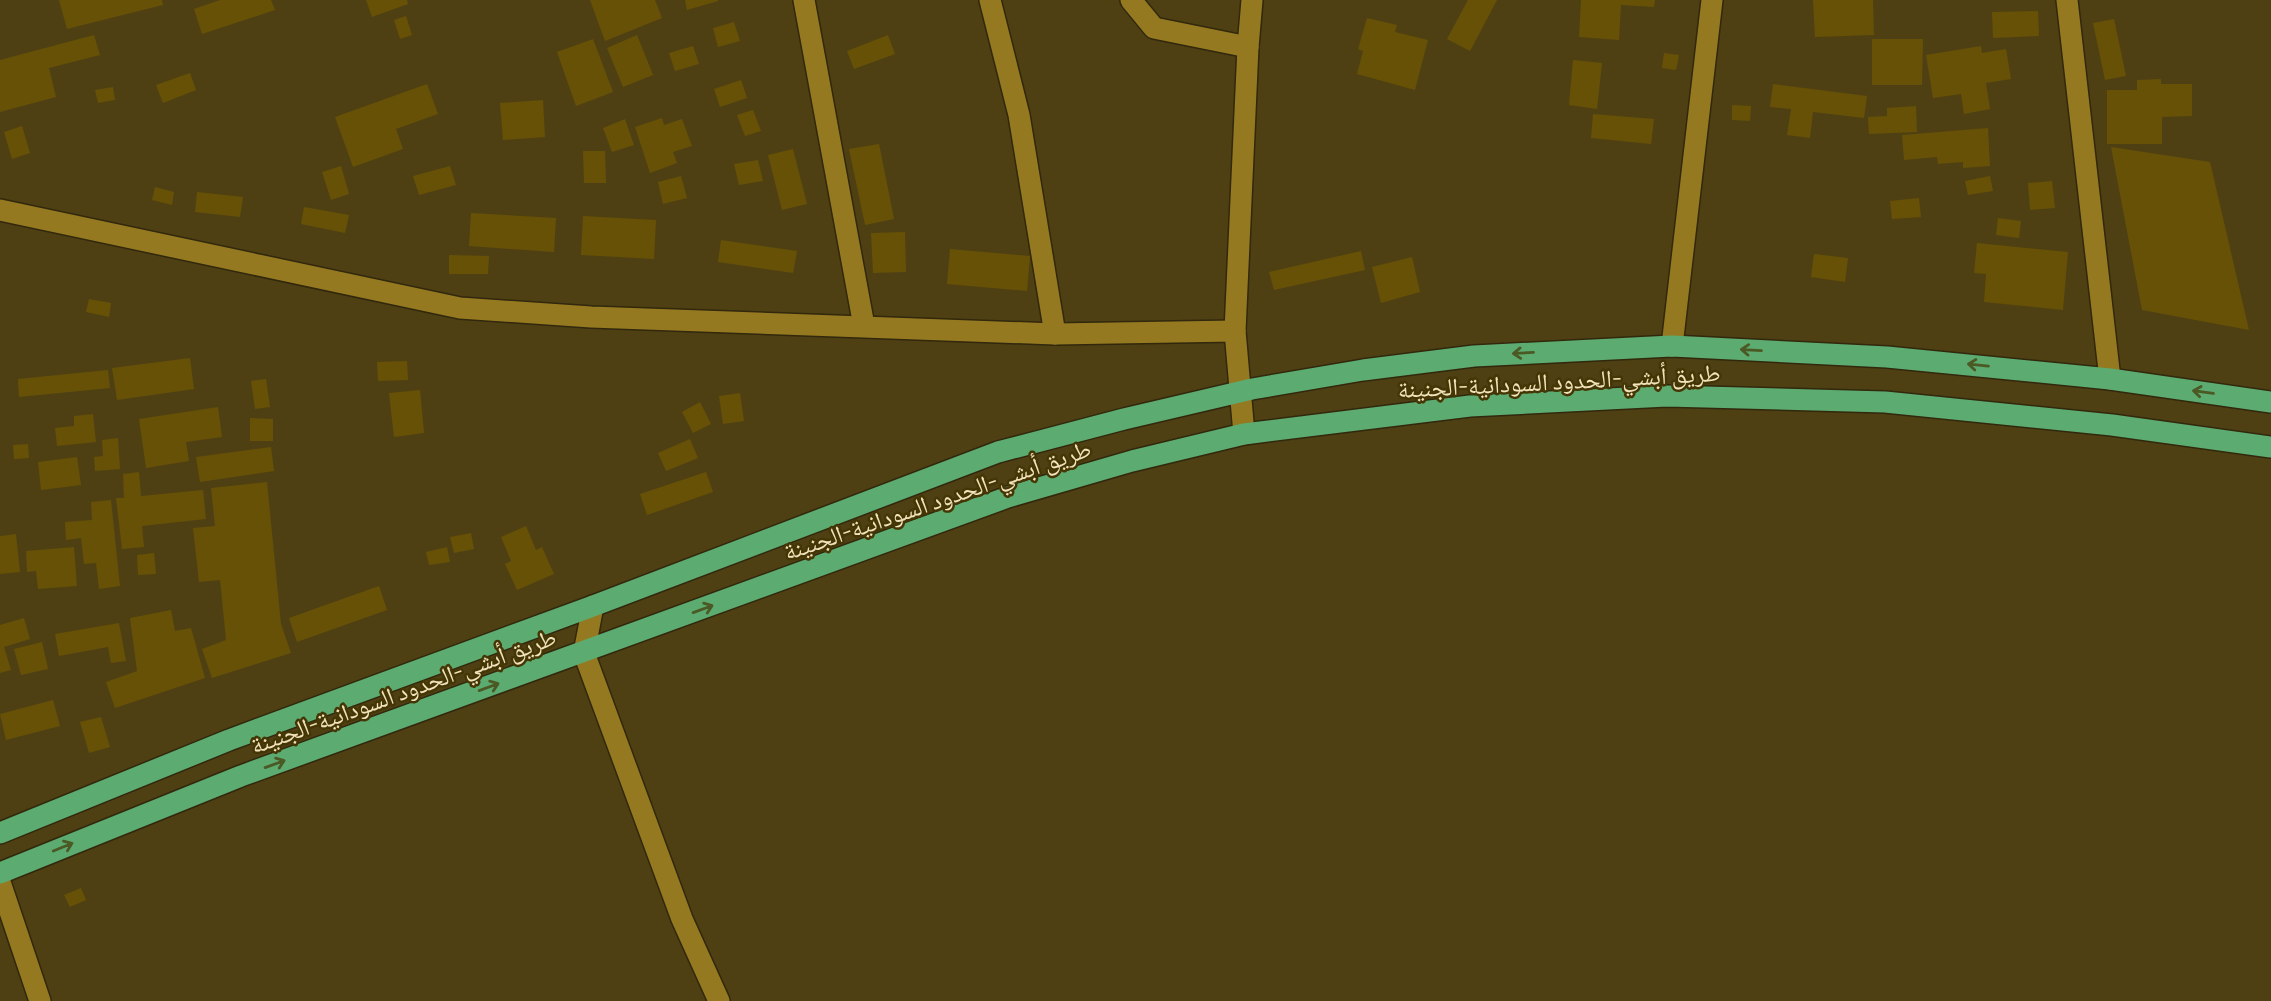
<svg xmlns="http://www.w3.org/2000/svg" width="2271" height="1001" font-family="Manrope,'Noto Naskh Arabic',sans-serif">
  <style>
    .building { fill: #665107 }
    .lines { fill: none; stroke-linecap: round; stroke-linejoin: round }
    .lane-casing { stroke: #31280d; stroke-width: 24 }
    .street-casing { stroke: #31280d; stroke-width: 24 }
    .secondary-casing { stroke: #31280d; stroke-width: 24 }
    .highway-casing { stroke: #31280d; stroke-width: 24 }
    .lane { stroke: #957920; stroke-width: 21 }
    .street { stroke: #957920; stroke-width: 21 }
    .secondary { stroke: #957920; stroke-width: 21 }
    .highway { stroke: #5cab70; stroke-width: 21 }
    .oneway { stroke: #4b5925 }
    .labels { text-anchor: middle; dominant-baseline: central; stroke-width: 5; stroke-linejoin: round; paint-order: stroke }
    .street-label { font-size: 24px; fill: #f1e3bb; stroke: #443605 }
  </style>
  <rect width="100%" height="100%" fill="#4f4013"/>
  <!-- building -->
  <g class="building">
    <polygon points="59,0 162,0 163,5 67,29"/>
    <polygon points="220,0 271,0 275,10 202,34 194,9"/>
    <polygon points="366,0 407,0 408,4 372,17"/>
    <polygon points="590,0 655,0 662,18 605,41"/>
    <polygon points="685,0 718,0 718,1 687,10"/>
    <polygon points="1468,0 1497,0 1470,51 1447,39"/>
    <polygon points="1581,0 1655,0 1654,7 1621,5 1619,40 1579,37"/>
    <polygon points="1813,0 1873,0 1874,35 1815,37"/>
    <polygon points="2038,11 2039,36 1993,38 1992,12"/>
    <polygon points="406,16 412,35 400,39 394,20"/>
    <polygon points="1367,18 1397,25 1395,32 1428,40 1415,90 1357,74 1363,51 1358,49"/>
    <polygon points="2114,19 2126,76 2105,80 2093,23"/>
    <polygon points="734,22 740,41 718,47 713,28"/>
    <polygon points="94,35 100,55 49,68 56,97 0,112 0,60"/>
    <polygon points="637,35 653,75 623,87 607,48"/>
    <polygon points="888,35 895,54 854,69 847,51"/>
    <polygon points="593,39 613,92 576,106 557,52"/>
    <polygon points="1872,39 1923,39 1922,85 1872,85"/>
    <polygon points="693,46 699,64 675,71 669,53"/>
    <polygon points="1981,46 1982,53 2006,49 2011,79 1986,83 1990,109 1964,114 1961,94 1933,98 1926,55"/>
    <polygon points="1664,53 1679,55 1676,70 1662,68"/>
    <polygon points="1573,60 1602,63 1597,109 1569,105"/>
    <polygon points="190,73 196,90 163,103 156,85"/>
    <polygon points="2161,79 2161,84 2192,84 2192,116 2162,117 2162,144 2107,144 2107,90 2137,90 2137,80"/>
    <polygon points="741,80 747,98 720,107 714,89"/>
    <polygon points="427,84 438,114 396,129 403,149 353,167 335,117"/>
    <polygon points="1773,84 1867,96 1864,118 1813,112 1810,138 1787,135 1791,109 1770,107"/>
    <polygon points="113,87 115,100 98,103 95,90"/>
    <polygon points="543,100 545,137 503,140 500,103"/>
    <polygon points="1732,105 1751,106 1750,121 1732,120"/>
    <polygon points="1916,106 1917,132 1869,134 1868,117 1887,116 1887,108"/>
    <polygon points="753,110 761,131 745,136 737,115"/>
    <polygon points="1593,114 1654,119 1651,144 1591,138"/>
    <polygon points="662,118 664,125 682,119 692,146 673,152 677,163 650,173 635,127"/>
    <polygon points="625,119 634,145 612,152 603,128"/>
    <polygon points="22,126 30,153 12,159 4,132"/>
    <polygon points="1988,128 1990,166 1963,168 1963,162 1938,164 1937,157 1904,160 1902,135"/>
    <polygon points="879,144 894,219 865,225 849,149"/>
    <polygon points="2111,147 2210,162 2249,330 2142,310"/>
    <polygon points="793,149 807,204 782,210 768,155"/>
    <polygon points="583,151 605,151 606,183 584,183"/>
    <polygon points="758,160 763,181 739,185 734,164"/>
    <polygon points="341,166 349,194 331,200 322,172"/>
    <polygon points="450,166 456,185 419,195 413,176"/>
    <polygon points="681,176 687,198 663,204 658,182"/>
    <polygon points="1990,176 1993,191 1968,195 1965,181"/>
    <polygon points="2052,181 2055,208 2030,210 2028,183"/>
    <polygon points="155,187 174,192 172,205 152,200"/>
    <polygon points="197,192 243,197 240,217 195,212"/>
    <polygon points="1919,198 1921,217 1892,219 1890,201"/>
    <polygon points="304,207 349,215 345,233 301,224"/>
    <polygon points="471,213 556,218 554,252 469,246"/>
    <polygon points="583,216 656,220 654,259 581,255"/>
    <polygon points="1998,218 2021,221 2019,238 1996,235"/>
    <polygon points="905,232 906,272 873,273 871,233"/>
    <polygon points="721,240 797,251 793,273 718,262"/>
    <polygon points="1977,243 2068,252 2063,310 1984,302 1986,274 1974,273"/>
    <polygon points="950,249 1030,256 1027,291 947,284"/>
    <polygon points="1361,251 1365,270 1274,290 1269,272"/>
    <polygon points="1814,254 1848,258 1845,282 1811,277"/>
    <polygon points="449,255 489,256 488,274 449,274"/>
    <polygon points="1412,257 1420,292 1381,303 1372,267"/>
    <polygon points="89,299 111,303 109,317 86,312"/>
    <polygon points="190,358 194,389 117,400 112,368"/>
    <polygon points="407,361 408,380 378,381 377,362"/>
    <polygon points="108,370 110,388 19,397 18,379"/>
    <polygon points="266,379 270,407 255,409 251,381"/>
    <polygon points="420,390 424,433 394,437 389,393"/>
    <polygon points="740,393 744,421 723,424 719,396"/>
    <polygon points="700,402 711,424 693,433 682,412"/>
    <polygon points="218,407 222,437 186,442 189,461 146,468 139,419"/>
    <polygon points="93,414 96,442 57,446 55,428 74,426 74,416"/>
    <polygon points="250,418 273,419 273,441 250,441"/>
    <polygon points="118,438 120,469 95,471 94,457 103,456 102,440"/>
    <polygon points="690,439 698,458 666,471 658,453"/>
    <polygon points="28,444 29,458 14,459 13,445"/>
    <polygon points="271,447 274,471 200,482 196,457"/>
    <polygon points="77,457 81,485 41,490 38,462"/>
    <polygon points="139,472 141,496 203,490 206,519 142,526 144,547 122,549 116,498 124,498 123,474"/>
    <polygon points="706,472 713,492 647,515 640,494"/>
    <polygon points="267,482 281,624 291,653 212,678 202,649 226,640 220,580 199,582 193,528 215,526 211,488"/>
    <polygon points="111,500 120,586 99,589 96,563 84,564 81,538 66,540 65,522 92,520 91,502"/>
    <polygon points="526,526 536,550 542,547 554,574 517,590 505,564 511,561 501,537"/>
    <polygon points="471,533 474,549 454,553 450,537"/>
    <polygon points="16,534 20,572 0,574 0,536"/>
    <polygon points="74,547 77,586 38,589 36,571 27,572 26,551"/>
    <polygon points="447,547 450,562 429,565 426,552"/>
    <polygon points="154,553 156,574 138,575 137,555"/>
    <polygon points="379,586 387,610 297,642 289,618"/>
    <polygon points="171,610 175,631 191,628 205,678 115,708 106,682 137,671 130,618"/>
    <polygon points="24,618 30,639 4,647 11,670 0,673 0,625"/>
    <polygon points="119,623 126,661 111,663 108,647 59,656 55,634"/>
    <polygon points="42,642 48,669 21,675 14,649"/>
    <polygon points="53,700 60,726 6,740 0,714"/>
    <polygon points="101,717 110,747 89,753 80,722"/>
    <polygon points="81,888 86,900 70,907 64,895"/>
  </g>
  <g class="lines">
    <!-- lane casing -->
    <g class="lane-casing">
      <polyline id="lane" points="593,606 584,653 682,919 719,1001"/>
    </g>
    <!-- street casing -->
    <g class="street-casing">
      <g id="street">
        <polyline points="804,0 864,326"/>
        <polyline points="990,0 1019,115 1055,334"/>
        <polyline points="1131,0 1154,28 1248,47"/>
        <polyline points="2067,0 2110,379"/>
        <polyline points="1235,331 1248,47 1252,0"/>
        <polyline points="1672,346 1712,0"/>
        <polyline points="0,882 40,1001"/>
      </g>
    </g>
    <!-- secondary casing -->
    <g class="secondary-casing">
      <polyline id="secondary" points="0,210 460,308 591,317 1055,334 1235,331 1244,434"/>
    </g>
    <!-- highway casing -->
    <g class="highway-casing">
      <g id="highway">
        <polyline points="0,833 229,740 593,606 998,452 1124,419 1252,389 1363,370 1474,356 1672,346 1887,357 2110,379 2271,402"/>
        <polyline points="0,873 241,776 1008,497 1132,461 1244,434 1470,406 1667,396 1885,402 2112,425 2271,447"/>
      </g>
    </g>
    <!-- lane -->
    <use href="#lane" class="lane"/>
    <!-- street -->
    <use href="#street" class="street"/>
    <!-- secondary -->
    <use href="#secondary" class="secondary"/>
    <!-- highway -->
    <use href="#highway" class="highway"/>
  </g>
  <!-- one-way arrows -->
  <defs><path id="oneway-shaft" d="M-6 0H5M1.5-3L5.5 0L1.5 3" fill="none" stroke-width="1.6" stroke-linecap="round" stroke-linejoin="round" transform="scale(1.75)"/></defs>
  <g class="oneway">
    <use href="#oneway-shaft" transform="translate(1751 350) rotate(-177)"/>
    <use href="#oneway-shaft" transform="translate(1523 353) rotate(177)"/>
    <use href="#oneway-shaft" transform="translate(1978 365) rotate(-174)"/>
    <use href="#oneway-shaft" transform="translate(2203 392) rotate(-172)"/>
    <use href="#oneway-shaft" transform="translate(703 609) rotate(-20)"/>
    <use href="#oneway-shaft" transform="translate(489 687) rotate(-20)"/>
    <use href="#oneway-shaft" transform="translate(275 764) rotate(-20)"/>
    <use href="#oneway-shaft" transform="translate(63 847) rotate(-22)"/>
  </g>
  <g class="labels">
    <!-- street labels -->
    <g class="street-label">
      <text transform="translate(1559 380) rotate(-3)">طريق أبشي-الحدود السودانية-الجنينة</text>
      <text transform="translate(937 499) rotate(-19)">طريق أبشي-الحدود السودانية-الجنينة</text>
      <text transform="translate(403 690) rotate(-20)">طريق أبشي-الحدود السودانية-الجنينة</text>
    </g>
  </g>
</svg>
